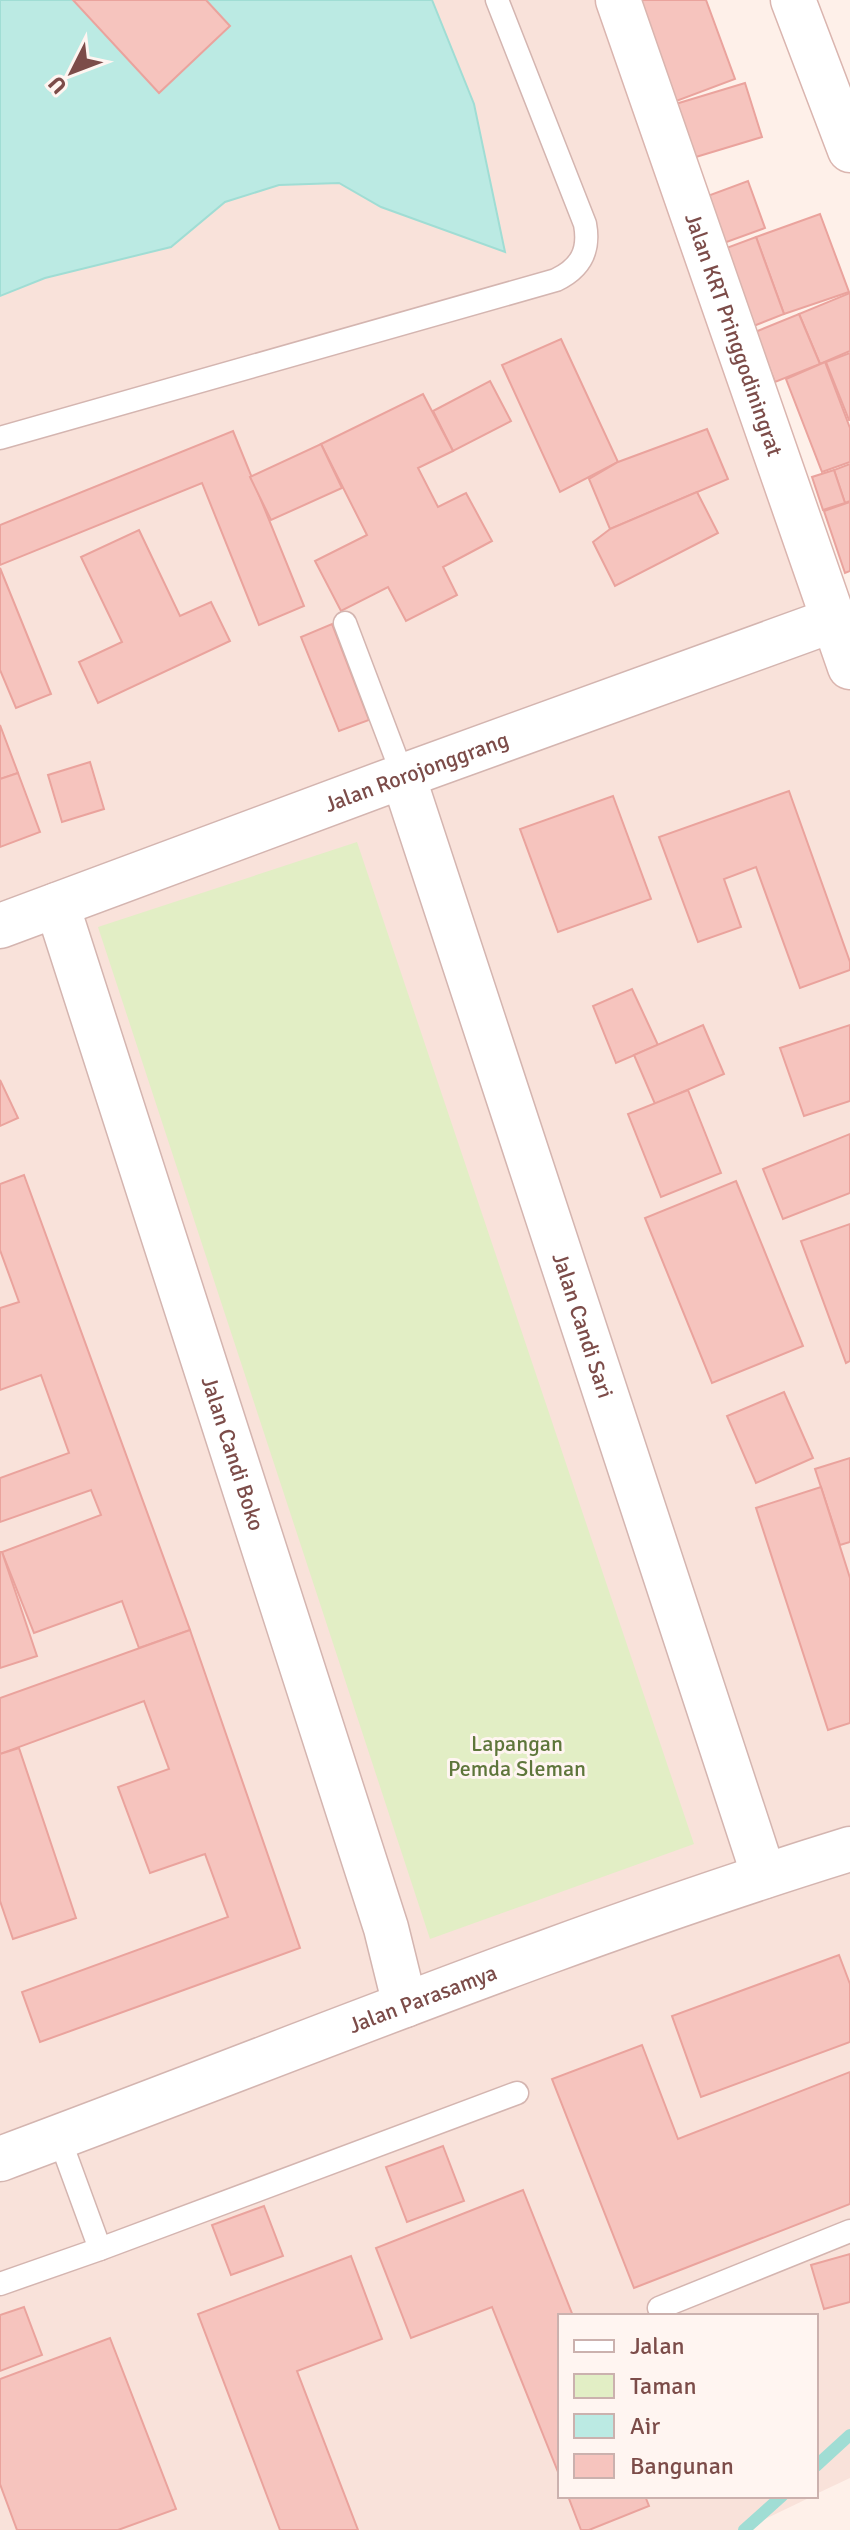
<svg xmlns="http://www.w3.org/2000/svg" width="850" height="2530" font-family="Signika,sans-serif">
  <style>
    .residential { fill: #f9e2da }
    .green { fill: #e2eec5 }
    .water { fill: #bbeae3; stroke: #a0ddd4; stroke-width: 2 }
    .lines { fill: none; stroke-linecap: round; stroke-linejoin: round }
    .stream { stroke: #a0ddd4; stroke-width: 12 }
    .building { fill: #f6c4be; stroke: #eaa39d; stroke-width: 2 }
    .service-casing { stroke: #d4b5b0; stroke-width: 25 }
    .minor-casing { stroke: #d4b5b0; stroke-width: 47 }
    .secondary-casing { stroke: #dab5af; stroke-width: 47 }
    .service { stroke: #fff; stroke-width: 22 }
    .minor { stroke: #fff; stroke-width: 44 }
    .secondary { stroke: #fff; stroke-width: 44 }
    .labels { text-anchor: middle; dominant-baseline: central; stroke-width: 6; stroke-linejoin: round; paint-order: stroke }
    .street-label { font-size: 22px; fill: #7c4c49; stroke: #fff5f1 }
    .park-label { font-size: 22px; fill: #5e763b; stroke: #fff5f1 }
  </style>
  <rect width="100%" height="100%" fill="#fef0e9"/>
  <!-- residential -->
  <polygon class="residential" points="0,0 618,0 850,667 850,2478 816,2494 816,2316 560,2316 560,2496 813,2496 742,2530 0,2530"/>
  <!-- green -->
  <polygon class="green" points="357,842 694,1844 430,1939 98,927"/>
  <!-- water -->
  <polygon class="water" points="0,0 432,0 474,104 505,252 381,207 339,183 279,185 225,202 171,247 45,278 0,296"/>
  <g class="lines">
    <!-- stream -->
    <g class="stream">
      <polyline points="816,2466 850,2435"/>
      <polyline points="744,2530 782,2496"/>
    </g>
  </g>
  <!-- building -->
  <g class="building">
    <polygon points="73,0 206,0 230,26 159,93"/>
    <polygon points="633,0 706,0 735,79 671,103"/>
    <polygon points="745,83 762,137 686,160 669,106"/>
    <polygon points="748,181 765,228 710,248 694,201"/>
    <polygon points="820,214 849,292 784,314 756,237"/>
    <polygon points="756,237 784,314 741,331 713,253"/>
    <polygon points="850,293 850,351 820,364 799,314"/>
    <polygon points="799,314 820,364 775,382 755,332"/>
    <polygon points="561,339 618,462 560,492 502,365"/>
    <polygon points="850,353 850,420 849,420 826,362"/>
    <polygon points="825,362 850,428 850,462 822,472 786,379"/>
    <polygon points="490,381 511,421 453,451 433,411"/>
    <polygon points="423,394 453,451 418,468 438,507 466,493 492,541 443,567 457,595 406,621 388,587 341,611 315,561 367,535 321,444"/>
    <polygon points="707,429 728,479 610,529 589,479 618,462"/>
    <polygon points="233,431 304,606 259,625 202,483 0,565 0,525"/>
    <polygon points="321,444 342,488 271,520 250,477"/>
    <polygon points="850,464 850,501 845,503 834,470"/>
    <polygon points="834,470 845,503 823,510 812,477"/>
    <polygon points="697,492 718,533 615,586 593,542 610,529"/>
    <polygon points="850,502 850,571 845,573 824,511"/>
    <polygon points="139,530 180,616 211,602 230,641 98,703 79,662 122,642 81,557"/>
    <polygon points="0,568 51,694 16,708 0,670"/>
    <polygon points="332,624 369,720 339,731 301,637"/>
    <polygon points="0,725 18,773 0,779"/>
    <polygon points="90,762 104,809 62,822 48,775"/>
    <polygon points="18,773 40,832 0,847 0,779"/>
    <polygon points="789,791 850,962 850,970 800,988 756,867 724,879 741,927 698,942 659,837"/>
    <polygon points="613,796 651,899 558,932 520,829"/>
    <polygon points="632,989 658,1045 616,1063 593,1006"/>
    <polygon points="703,1025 724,1074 655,1104 634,1055"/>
    <polygon points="850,1025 850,1101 804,1116 780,1048"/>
    <polygon points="0,1080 18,1118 0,1126"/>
    <polygon points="688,1090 721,1173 661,1197 628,1114"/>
    <polygon points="850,1134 850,1193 783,1219 763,1169"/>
    <polygon points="24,1175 190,1630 139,1648 122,1601 34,1633 2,1552 101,1515 91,1490 0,1522 0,1478 69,1453 41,1375 0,1390 0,1308 19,1302 0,1250 0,1184"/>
    <polygon points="736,1181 803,1346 712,1383 645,1218"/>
    <polygon points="850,1224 850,1361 846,1363 801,1241"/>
    <polygon points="784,1392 813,1458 756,1483 727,1416"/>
    <polygon points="850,1458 850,1542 840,1545 815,1469"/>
    <polygon points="821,1487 850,1578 850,1723 828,1730 756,1508"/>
    <polygon points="0,1552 2,1552 37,1656 0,1668"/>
    <polygon points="190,1630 300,1948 40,2042 22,1992 228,1917 205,1854 150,1873 118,1787 169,1769 144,1701 0,1754 0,1698"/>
    <polygon points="19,1748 76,1918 13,1939 0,1901 0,1754"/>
    <polygon points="839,1955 850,1984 850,2042 701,2097 672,2016"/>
    <polygon points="642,2045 678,2139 850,2072 850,2204 634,2288 552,2079"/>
    <polygon points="443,2146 464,2201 407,2222 386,2167"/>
    <polygon points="523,2190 573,2316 560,2316 560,2477 492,2307 411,2338 376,2248"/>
    <polygon points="264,2206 283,2256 231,2275 212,2225"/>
    <polygon points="850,2254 850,2302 824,2309 811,2265"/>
    <polygon points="351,2256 382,2339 297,2371 358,2530 280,2530 198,2314"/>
    <polygon points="24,2307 42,2355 0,2371 0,2315"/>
    <polygon points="110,2338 176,2509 118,2530 17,2530 0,2484 0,2379"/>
    <polygon points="568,2496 645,2496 649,2506 589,2530 581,2530"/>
  </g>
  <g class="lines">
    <!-- service casing -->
    <g class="service-casing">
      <g id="service">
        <path d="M0 438 556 280C581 268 590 251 585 224L497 0"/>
        <polyline points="345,623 403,776"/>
        <polyline points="59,2137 100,2249"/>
        <polyline points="0,2284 100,2249 517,2093"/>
        <polyline points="659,2308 850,2231"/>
      </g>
    </g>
    <!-- minor casing -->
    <g class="minor-casing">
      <g id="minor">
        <path id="s1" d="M403 776 764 1876"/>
        <path id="s2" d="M57 905 386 1928 405 2005"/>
        <path id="s3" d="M0 926 403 776 833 620"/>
        <path id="s4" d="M0 2159C283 2054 562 1938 850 1849"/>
      </g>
    </g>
    <!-- secondary casing -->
    <g class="secondary-casing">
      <g id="secondary">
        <path id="s5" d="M618 0 850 667"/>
        <polyline points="793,0 850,150"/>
      </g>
    </g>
    <!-- service -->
    <use href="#service" class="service"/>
    <!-- minor -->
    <use href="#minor" class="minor"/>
    <!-- secondary -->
    <use href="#secondary" class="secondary"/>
  </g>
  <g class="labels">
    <!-- street labels -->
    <g class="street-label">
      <text stroke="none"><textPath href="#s5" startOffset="354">Jalan KRT Pringgodiningrat</textPath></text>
      <text stroke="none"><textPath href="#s3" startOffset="444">Jalan Rorojonggrang</textPath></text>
      <text stroke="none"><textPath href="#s1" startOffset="578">Jalan Candi Sari</textPath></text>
      <text stroke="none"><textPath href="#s2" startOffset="576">Jalan Candi Boko</textPath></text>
      <text stroke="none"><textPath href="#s4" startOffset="452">Jalan Parasamya</textPath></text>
    </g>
    <!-- park labels -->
    <g class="park-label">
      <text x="517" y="1743">Lapangan<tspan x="517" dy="25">Pemda Sleman</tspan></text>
    </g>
  </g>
  <!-- legend -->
  <rect x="558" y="2314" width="260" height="184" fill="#fff5f1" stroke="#cbb1ae" stroke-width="2"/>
  <rect x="574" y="2340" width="40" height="12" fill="#ffffff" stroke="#cbb1ae" stroke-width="2"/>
  <text x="630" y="2354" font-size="24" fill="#7c4c49">Jalan</text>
  <rect x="574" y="2374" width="40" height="24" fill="#e2eec5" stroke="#cbb1ae" stroke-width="2"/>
  <text x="630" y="2394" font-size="24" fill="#7c4c49">Taman</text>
  <rect x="574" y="2414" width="40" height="24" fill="#bbeae3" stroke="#cbb1ae" stroke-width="2"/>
  <text x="630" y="2434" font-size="24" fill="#7c4c49">Air</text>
  <rect x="574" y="2454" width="40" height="24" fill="#f6c4be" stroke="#cbb1ae" stroke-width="2"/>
  <text x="630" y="2474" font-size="24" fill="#7c4c49">Bangunan</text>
  <!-- north arrow -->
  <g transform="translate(72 72) rotate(228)" stroke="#fff5f1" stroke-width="6" paint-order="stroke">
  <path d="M0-6L14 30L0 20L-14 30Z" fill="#7c4c49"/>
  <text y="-12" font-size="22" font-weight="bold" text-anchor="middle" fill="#7c4c49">U</text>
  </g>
</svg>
